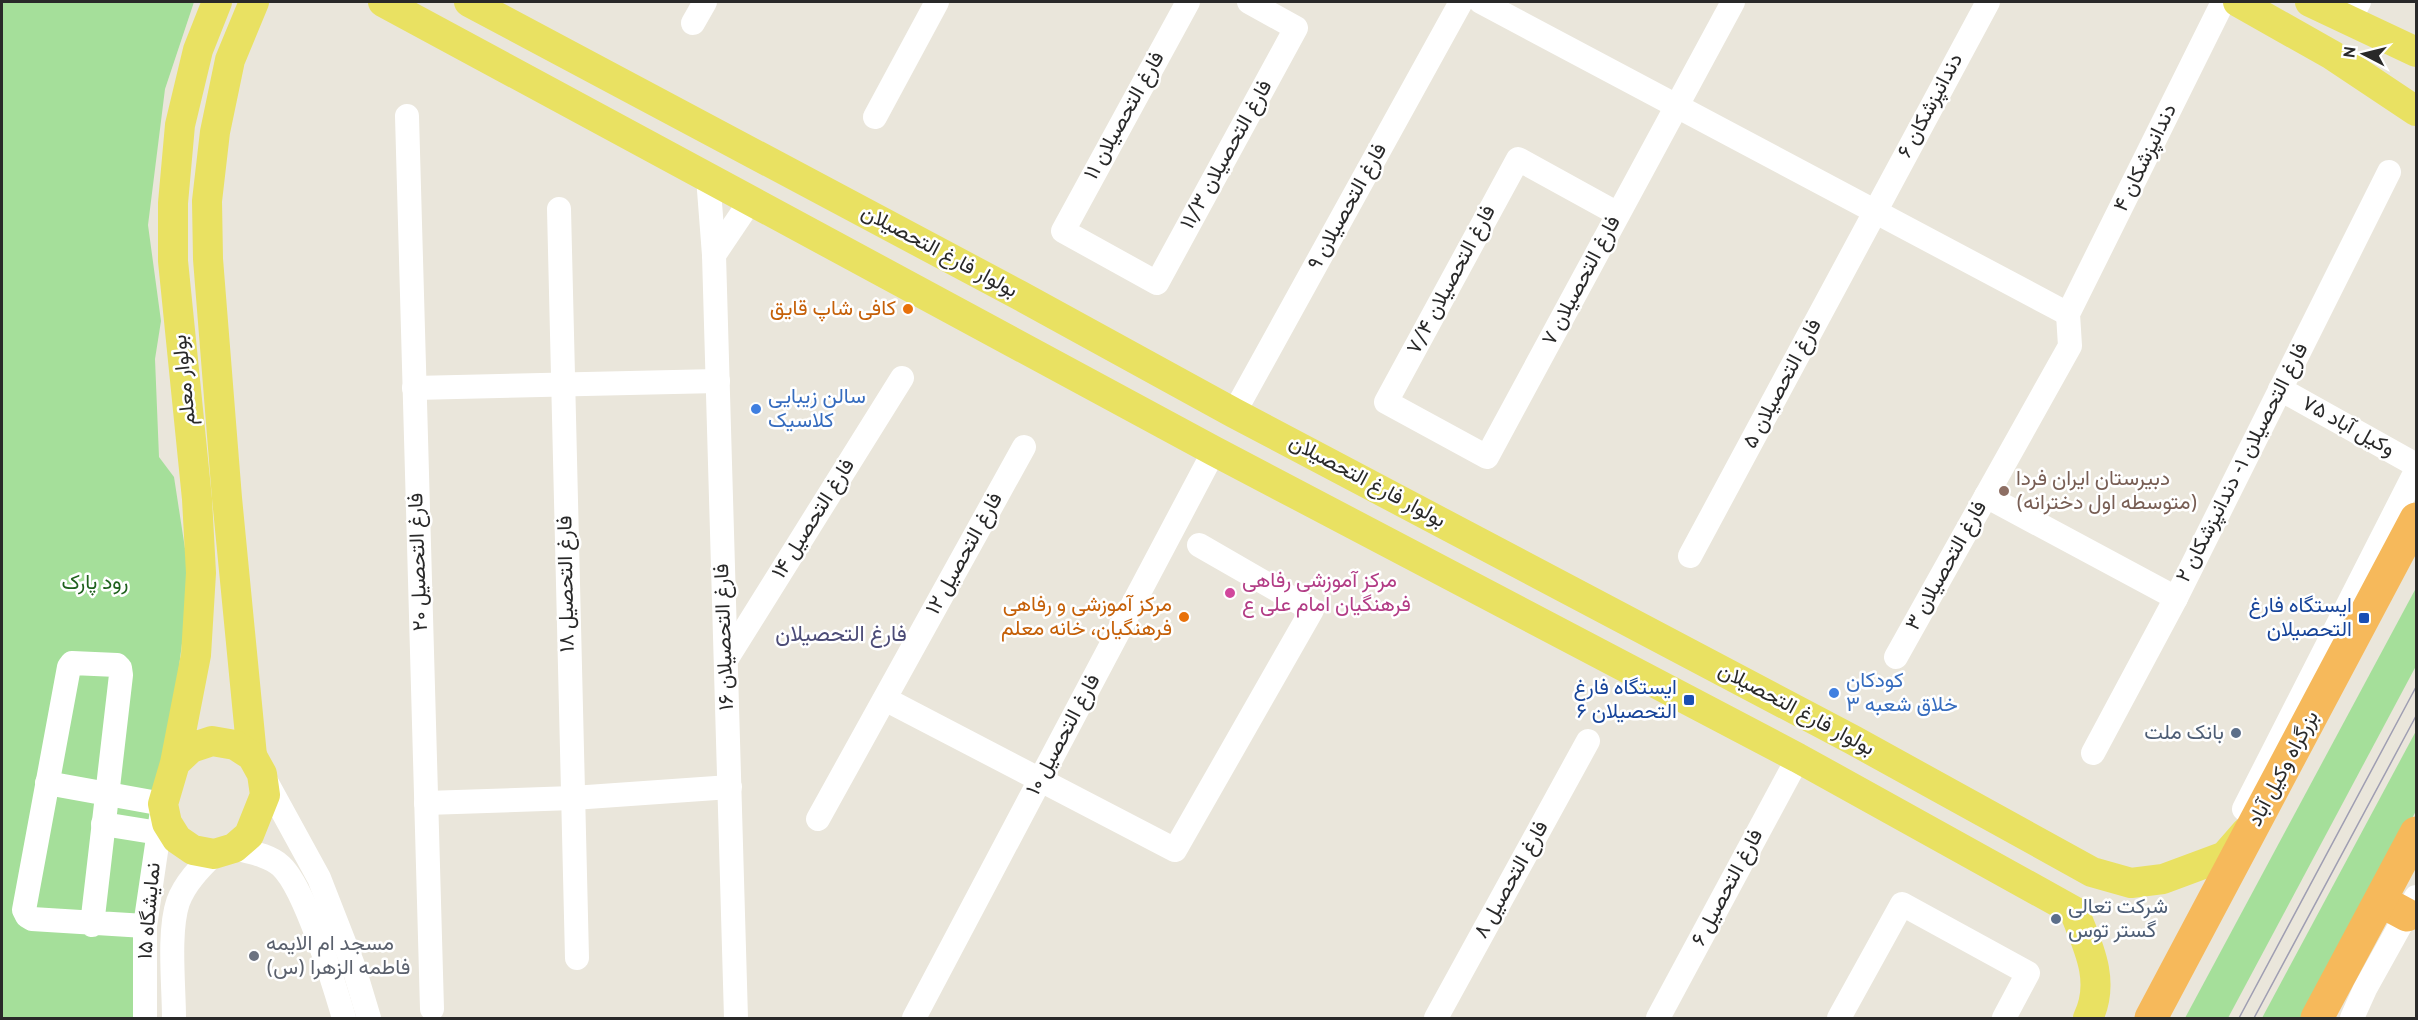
<svg xmlns="http://www.w3.org/2000/svg" width="2418" height="1020" font-family="Overpass,Vazirmatn,sans-serif">
  <style>
    .green { fill: #a5df9a }
    .lines { fill: none; stroke-linecap: round; stroke-linejoin: round }
    .minor { stroke: #fff; stroke-width: 24 }
    .major { stroke: #e9e162; stroke-width: 30 }
    .highway { stroke: #f6b95b; stroke-width: 33 }
    .tram { stroke: #9f9eb2; stroke-width: 1.5 }
    .food-dot { fill: #e8710a; stroke: #fff; stroke-width: 2 }
    .shop-dot { fill: #3f7fe0; stroke: #fff; stroke-width: 2 }
    .education-dot { fill: #8d6e63; stroke: #fff; stroke-width: 2 }
    .hotel-dot { fill: #d1479c; stroke: #fff; stroke-width: 2 }
    .transit-dot { fill: #1a4fb4; stroke: #fff; stroke-width: 2 }
    .service-dot { fill: #5c6f8a; stroke: #fff; stroke-width: 2 }
    .worship-dot { fill: #6b7280; stroke: #fff; stroke-width: 2 }
    .labels { text-anchor: middle; dominant-baseline: central; stroke-width: 5; stroke-linejoin: round; paint-order: stroke }
    .street-label { font-size: 21px; fill: #292929; stroke: #fff }
    .food-label { font-size: 21px; fill: #c56008; stroke: #fff; text-anchor: end }
    .shop-label { font-size: 21px; fill: #366cbe; stroke: #fff; text-anchor: start }
    .education-label { font-size: 21px; fill: #785e54; stroke: #fff; text-anchor: start }
    .hotel-label { font-size: 21px; fill: #b23c85; stroke: #fff; text-anchor: start }
    .park-label { font-size: 21px; fill: #1f611d; stroke: #fff }
    .transit-label { font-size: 21px; fill: #164399; stroke: #fff; text-anchor: end }
    .service-label { font-size: 21px; fill: #4e5e75; stroke: #fff; text-anchor: end }
    .worship-label { font-size: 21px; fill: #5b616d; stroke: #fff; text-anchor: start }
    .neighbourhood-label { font-size: 22px; fill: #4c4c77; stroke: #fff }
  </style>
  <rect width="100%" height="100%" fill="#eae6db"/>
  <!-- green -->
  <g class="green">
    <polygon points="2,2 194,2 165,89 148,225 161,321 155,359 159,457 174,477 190,581 134,1018 2,1018"/>
    <polygon points="2416,588 2416,666 2228,1018 2185,1018"/>
    <polygon points="2416,731 2416,811 2305,1018 2262,1018"/>
  </g>
  <g class="lines">
    <!-- minor -->
    <g class="minor">
      <polyline points="1188,2 1063,231 1157,283 1296,28 1249,2"/>
      <polyline points="1481,2 2068,314"/>
      <polyline points="2349,22 2359,2"/>
      <polyline points="693,23 705,2"/>
      <polyline points="407,116 432,1009"/>
      <polyline points="875,117 937,2"/>
      <polyline points="708,177 714,255 736,1018"/>
      <polyline points="559,209 577,958"/>
      <polyline points="1618,214 1518,159 1386,402 1487,457 1733,2"/>
      <polyline points="714,255 751,200"/>
      <polyline points="414,388 718,381"/>
      <polyline points="2280,389 2416,465"/>
      <polyline points="1234,413 1461,2"/>
      <polyline points="1986,496 2176,598"/>
      <polyline points="1690,556 1988,2"/>
      <polyline points="1896,657 2070,346 2068,314 2223,2"/>
      <polyline points="726,660 902,378"/>
      <polyline points="885,699 1175,850 1312,610 1199,545"/>
      <polyline points="2093,753 2176,598 2389,172"/>
      <polyline points="262,774 319,878 353,965 369,1018"/>
      <polyline points="47,783 163,804 145,926 145,1018"/>
      <polyline points="426,803 573,798 730,787"/>
      <polyline points="2244,809 2416,471"/>
      <polyline points="818,819 1024,447"/>
      <polyline points="103,824 159,833"/>
      <path d="M234 848C249 852 269 855 281 866 305 888 334 984 344 1018"/>
      <polyline points="92,925 121,675 120,668 117,665 72,663 69,667 24,910 27,916 32,919 145,926"/>
      <path d="M174 1018C174 986 168 932 178 902 185 883 200 868 214 854"/>
      <polyline points="914,1018 1214,451"/>
      <polyline points="1436,1018 1588,741"/>
      <polyline points="1658,1018 1798,758"/>
      <polyline points="1839,1018 1902,904 2028,973 2004,1018"/>
      <polyline points="2352,1018 2365,989 2416,897"/>
    </g>
    <!-- major -->
    <g class="major">
      <path d="M383 2 1214 451 1798 758 2074 911C2088 946 2106 981 2088 1018"/>
      <polyline points="469,2 1019,295 1234,413 1853,740 2092,872 2131,883 2163,879 2225,856 2246,832"/>
      <polyline points="2238,2 2332,55 2416,111"/>
      <polyline points="2310,2 2416,52"/>
      <polyline points="252,756 227,498 208,259 207,201 215,132 230,60 254,2"/>
      <polyline points="175,763 191,748 212,741 235,745 252,756 262,774 265,795 249,835 234,848 214,854 193,850 177,839 167,823 163,804 175,763 196,655 201,573 197,499 173,261 173,203 180,125 198,50 217,2"/>
    </g>
    <!-- highway -->
    <g class="highway">
      <polyline points="2381,901 2407,915"/>
      <polyline points="2151,1018 2416,519"/>
      <polyline points="2317,1018 2416,833"/>
    </g>
    <!-- tram -->
    <g class="tram">
      <polyline points="2239,1018 2416,687"/>
      <polyline points="2254,1018 2416,716"/>
    </g>
  </g>
  <!-- markers -->
  <g class="food-dot">
    <circle cx="908" cy="309" r="6"/>
    <circle cx="1184" cy="617" r="6"/>
  </g>
  <g class="shop-dot">
    <circle cx="756" cy="409" r="6"/>
    <circle cx="1834" cy="693" r="6"/>
  </g>
  <circle class="education-dot" cx="2004" cy="491" r="6"/>
  <circle class="hotel-dot" cx="1230" cy="593" r="6"/>
  <g class="transit-dot">
    <rect x="2358" y="612" width="12" height="12" rx="3"/>
    <rect x="1683" y="694" width="12" height="12" rx="3"/>
  </g>
  <g class="service-dot">
    <circle cx="2236" cy="733" r="6"/>
    <circle cx="2056" cy="919" r="6"/>
  </g>
  <circle class="worship-dot" cx="254" cy="956" r="6"/>
  <g class="labels">
    <!-- street labels -->
    <g class="street-label">
      <text transform="translate(1931 106) rotate(-62)">دندانپزشکان ۶</text>
      <text transform="translate(1125 116) rotate(-61)">فارغ التحصیلان ۱۱</text>
      <text transform="translate(1227 155) rotate(-61)">فارغ التحصیلان ۱۱/۳</text>
      <text transform="translate(2146 158) rotate(-64)">دندانپزشکان ۴</text>
      <text transform="translate(1348 207) rotate(-61)">فارغ التحصیلان ۹</text>
      <text transform="translate(939 252) rotate(28)">بولوار فارغ التحصیلان</text>
      <text transform="translate(1452 280) rotate(-62)">فارغ التحصیلان ۷/۴</text>
      <text transform="translate(1582 281) rotate(-62)">فارغ التحصیلان ۷</text>
      <text transform="translate(185 380) rotate(-96)">بولوار معلم</text>
      <text transform="translate(1783 384) rotate(-62)">فارغ التحصیلان ۵</text>
      <text transform="translate(2348 427) rotate(29)">وکیل آباد ۷۵</text>
      <text transform="translate(2243 463) rotate(-63)">فارغ التحصیلان ۱- دندانپزشکان ۲</text>
      <text transform="translate(1367 482) rotate(28)">بولوار فارغ التحصیلان</text>
      <text transform="translate(814 519) rotate(-58)">فارغ التحصیل ۱۴</text>
      <text transform="translate(965 554) rotate(-61)">فارغ التحصیل ۱۲</text>
      <text transform="translate(419 562) rotate(-92)">فارغ التحصیل ۲۰</text>
      <text transform="translate(1947 566) rotate(-61)">فارغ التحصیلان ۳</text>
      <text transform="translate(567 584) rotate(-91)">فارغ التحصیل ۱۸</text>
      <text transform="translate(725 637) rotate(-92)">فارغ التحصیلان ۱۶</text>
      <text transform="translate(1796 710) rotate(28)">بولوار فارغ التحصیلان</text>
      <text transform="translate(1064 735) rotate(-62)">فارغ التحصیل ۱۰</text>
      <text transform="translate(2284 769) rotate(-62)">بزرگراه وکیل آباد</text>
      <text transform="translate(1512 880) rotate(-61)">فارغ التحصیل ۸</text>
      <text transform="translate(1728 888) rotate(-62)">فارغ التحصیل ۶</text>
      <text transform="translate(150 911) rotate(-85)">نمایشگاه ۱۵</text>
    </g>
    <!-- food labels -->
    <g class="food-label">
      <text x="896" y="309">کافی شاپ قایق</text>
      <text x="1172" y="605">مرکز آموزشی و رفاهی<tspan x="1172" dy="24">فرهنگیان، خانه معلم</tspan></text>
    </g>
    <!-- shop labels -->
    <g class="shop-label">
      <text x="768" y="397">سالن زیبایی<tspan x="768" dy="24">کلاسیک</tspan></text>
      <text x="1846" y="681">کودکان<tspan x="1846" dy="24">خلاق شعبه ۳</tspan></text>
    </g>
    <!-- education labels -->
    <g class="education-label">
      <text x="2016" y="479">دبیرستان ایران فردا<tspan x="2016" dy="24">(متوسطه اول دخترانه)</tspan></text>
    </g>
    <!-- hotel labels -->
    <g class="hotel-label">
      <text x="1242" y="581">مرکز آموزشی رفاهی<tspan x="1242" dy="24">فرهنگیان امام علی ع</tspan></text>
    </g>
    <!-- park labels -->
    <g class="park-label">
      <text x="95" y="583">رود پارک</text>
    </g>
    <!-- transit labels -->
    <g class="transit-label">
      <text x="2352" y="606">ایستگاه فارغ<tspan x="2352" dy="24">التحصیلان</tspan></text>
      <text x="1677" y="688">ایستگاه فارغ<tspan x="1677" dy="24">التحصیلان ۶</tspan></text>
    </g>
    <!-- service labels -->
    <g class="service-label">
      <text x="2224" y="733">بانک ملت</text>
      <text x="2068" y="907" text-anchor="start">شرکت تعالی<tspan x="2068" dy="24">گستر توس</tspan></text>
    </g>
    <!-- worship labels -->
    <g class="worship-label">
      <text x="266" y="944">مسجد ام الایمه<tspan x="266" dy="24">فاطمه الزهرا (س)</tspan></text>
    </g>
    <!-- neighbourhood labels -->
    <g class="neighbourhood-label">
      <text x="841" y="635">فارغ التحصیلان</text>
    </g>
  </g>
  <!-- border -->
  <rect width="2418" height="1020" fill="none" stroke="#292929" stroke-width="6"/>
  <!-- north arrow -->
  <g transform="translate(2364 54) rotate(277)" stroke="#ffffff" stroke-width="4.5" paint-order="stroke">
  <path d="M0-4.5L10 22L0 15L-10 22Z" fill="#292929"/>
  <text y="-9" font-size="16" font-weight="bold" text-anchor="middle" fill="#292929">N</text>
  </g>
</svg>
